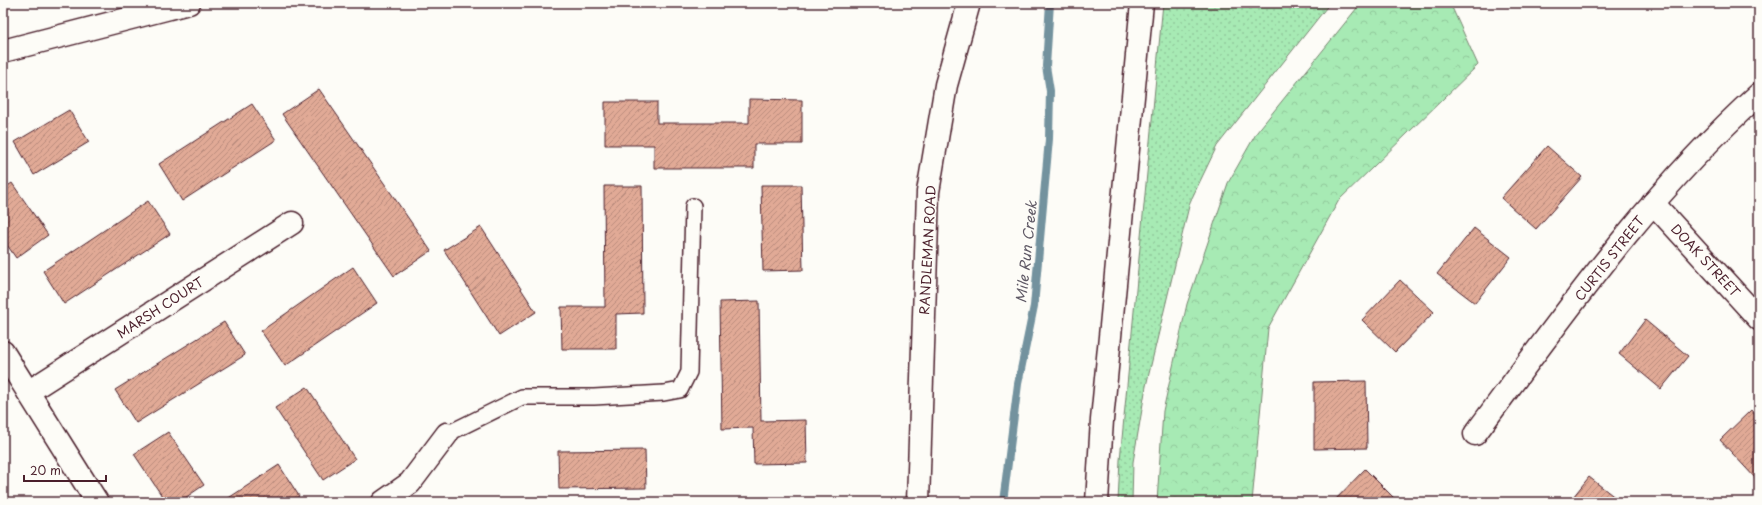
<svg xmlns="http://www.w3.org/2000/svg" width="1762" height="505" font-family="'Playpen Sans',sans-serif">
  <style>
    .grass { fill: url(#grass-dots); stroke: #788470 }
    .forest { fill: url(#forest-crowns); stroke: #788470 }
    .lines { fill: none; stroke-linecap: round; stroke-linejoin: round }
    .stream { stroke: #73929e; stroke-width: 8 }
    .building { fill: url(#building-hatch); stroke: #4a1f2b }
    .service-casing { stroke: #4a1f2b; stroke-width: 18 }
    .minor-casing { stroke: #4a1f2b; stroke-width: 25 }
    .primary-casing { stroke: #4a1f2b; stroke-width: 25 }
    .service { stroke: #fdfcf7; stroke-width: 15 }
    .minor { stroke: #fdfcf7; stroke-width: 22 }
    .primary { stroke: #fdfcf7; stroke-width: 22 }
    .labels { text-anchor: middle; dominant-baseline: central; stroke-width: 3; stroke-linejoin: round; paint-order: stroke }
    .street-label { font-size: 13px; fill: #4a1f2b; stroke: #fdfcf7 }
    .water-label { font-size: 14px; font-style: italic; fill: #5f5965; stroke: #fdfcf7 }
  </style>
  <defs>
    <pattern id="grass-dots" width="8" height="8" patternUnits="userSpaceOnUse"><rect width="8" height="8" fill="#a7eab4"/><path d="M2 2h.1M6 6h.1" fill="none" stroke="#91c89b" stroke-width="1.8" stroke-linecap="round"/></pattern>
    <pattern id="forest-crowns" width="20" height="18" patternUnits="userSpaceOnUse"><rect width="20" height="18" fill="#a7eab4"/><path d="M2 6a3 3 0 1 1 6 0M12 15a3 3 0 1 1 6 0" fill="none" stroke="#91c89b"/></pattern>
    <pattern id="building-hatch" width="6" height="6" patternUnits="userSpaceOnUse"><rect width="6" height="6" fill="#e1aa96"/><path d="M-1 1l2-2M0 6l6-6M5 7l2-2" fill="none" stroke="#b88a7b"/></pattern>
  </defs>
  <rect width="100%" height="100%" fill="#fdfcf7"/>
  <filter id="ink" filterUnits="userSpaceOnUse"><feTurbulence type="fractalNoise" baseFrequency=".025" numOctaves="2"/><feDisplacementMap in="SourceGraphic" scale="8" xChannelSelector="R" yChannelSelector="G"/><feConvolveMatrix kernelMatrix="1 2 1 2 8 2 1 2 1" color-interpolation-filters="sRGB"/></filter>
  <g filter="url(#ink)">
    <!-- grass -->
    <polygon class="grass" points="1163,3 1330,3 1217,146 1190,202 1146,386 1133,462 1132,502 1118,502 1120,460"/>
    <!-- forest -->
    <polygon class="forest" points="1361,3 1450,3 1478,65 1339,200 1268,328 1252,502 1157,502 1163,411 1187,304 1228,183 1257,132"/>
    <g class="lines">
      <!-- stream -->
      <polyline class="stream" points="1003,502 1018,384 1034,306 1049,139 1050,91 1046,66 1050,3"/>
    </g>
    <!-- building -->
    <g class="building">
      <polygon points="319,89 431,251 394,276 282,114"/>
      <polygon points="749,99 802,100 802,144 754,144 754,168 654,168 654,145 605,145 605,102 657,102 657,123 749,123"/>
      <polygon points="252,104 276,140 182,201 159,164"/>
      <polygon points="69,110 89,142 34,175 15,142"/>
      <polygon points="1547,146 1582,177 1536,229 1501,198"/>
      <polygon points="12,183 48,235 16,258 3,239 3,189"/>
      <polygon points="761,185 801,185 803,270 763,271"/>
      <polygon points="604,186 642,186 643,313 616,314 616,349 562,349 561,307 605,307"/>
      <polygon points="148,201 170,234 64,304 43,271"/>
      <polygon points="481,227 536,312 499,336 444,250"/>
      <polygon points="1474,228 1511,257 1475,303 1437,274"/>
      <polygon points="353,267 377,303 285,366 261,331"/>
      <polygon points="1400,280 1434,312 1395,352 1362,320"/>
      <polygon points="759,301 761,421 806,420 807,463 754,464 753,428 722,429 720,302"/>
      <polygon points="1645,320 1688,356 1661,389 1619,354"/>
      <polygon points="224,322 245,355 136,423 115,390"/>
      <polygon points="1366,381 1367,448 1314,449 1314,382"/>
      <polygon points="307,387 355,459 323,480 275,408"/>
      <polygon points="1751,410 1759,419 1759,478 1757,480 1720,440"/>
      <polygon points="168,432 204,485 179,502 166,502 134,454"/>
      <polygon points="645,450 646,488 559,489 558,451"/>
      <polygon points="279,465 299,496 291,502 225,502 224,501"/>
      <polygon points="1365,469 1398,502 1333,502"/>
      <polygon points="1589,477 1621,502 1569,502"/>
    </g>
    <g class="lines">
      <!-- service casing -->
      <g class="service-casing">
        <polyline id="service" points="447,434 522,397 594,397 664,393 680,390 689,372 693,206"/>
      </g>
      <!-- minor casing -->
      <g class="minor-casing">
        <g id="minor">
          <polyline points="1653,203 1759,319"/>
          <polyline points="3,352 97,502"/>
          <polyline points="28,392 292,223"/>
          <path d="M1475 434C1563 316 1649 193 1759 94"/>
          <polyline points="383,502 410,483 447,434"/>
        </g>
      </g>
      <!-- primary casing -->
      <g class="primary-casing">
        <g id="primary">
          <polyline points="3,51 189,3"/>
          <polyline points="918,502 928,192 946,85 969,3"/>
          <polyline points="1097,502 1102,420 1142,3"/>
        </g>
      </g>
      <!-- service -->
      <use href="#service" class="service"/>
      <!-- minor -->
      <use href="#minor" class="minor"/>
      <!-- primary -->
      <use href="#primary" class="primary"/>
    </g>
  </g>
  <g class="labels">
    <!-- street labels -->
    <g class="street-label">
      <text transform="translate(927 250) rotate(-87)">RANDLEMAN ROAD</text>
      <text transform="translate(1609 258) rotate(-52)">CURTIS STREET</text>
      <text transform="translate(1706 260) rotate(47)">DOAK STREET</text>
      <text transform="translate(160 307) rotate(-33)">MARSH COURT</text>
    </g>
    <!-- water labels -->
    <g class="water-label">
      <text transform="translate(1026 252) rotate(-84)">Mile Run Creek</text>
    </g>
  </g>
  <!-- margin -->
  <rect width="1762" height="505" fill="none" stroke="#fdfcf7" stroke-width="16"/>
  <rect x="8" y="8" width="1746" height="489" fill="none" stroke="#4a1f2b" stroke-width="1.5" filter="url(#ink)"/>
  <!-- scale -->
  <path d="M24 475v6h82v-6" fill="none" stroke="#4a1f2b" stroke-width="2"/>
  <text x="30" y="475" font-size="12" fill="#4a1f2b" stroke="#fdfcf7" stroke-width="3" paint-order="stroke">20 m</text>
</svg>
